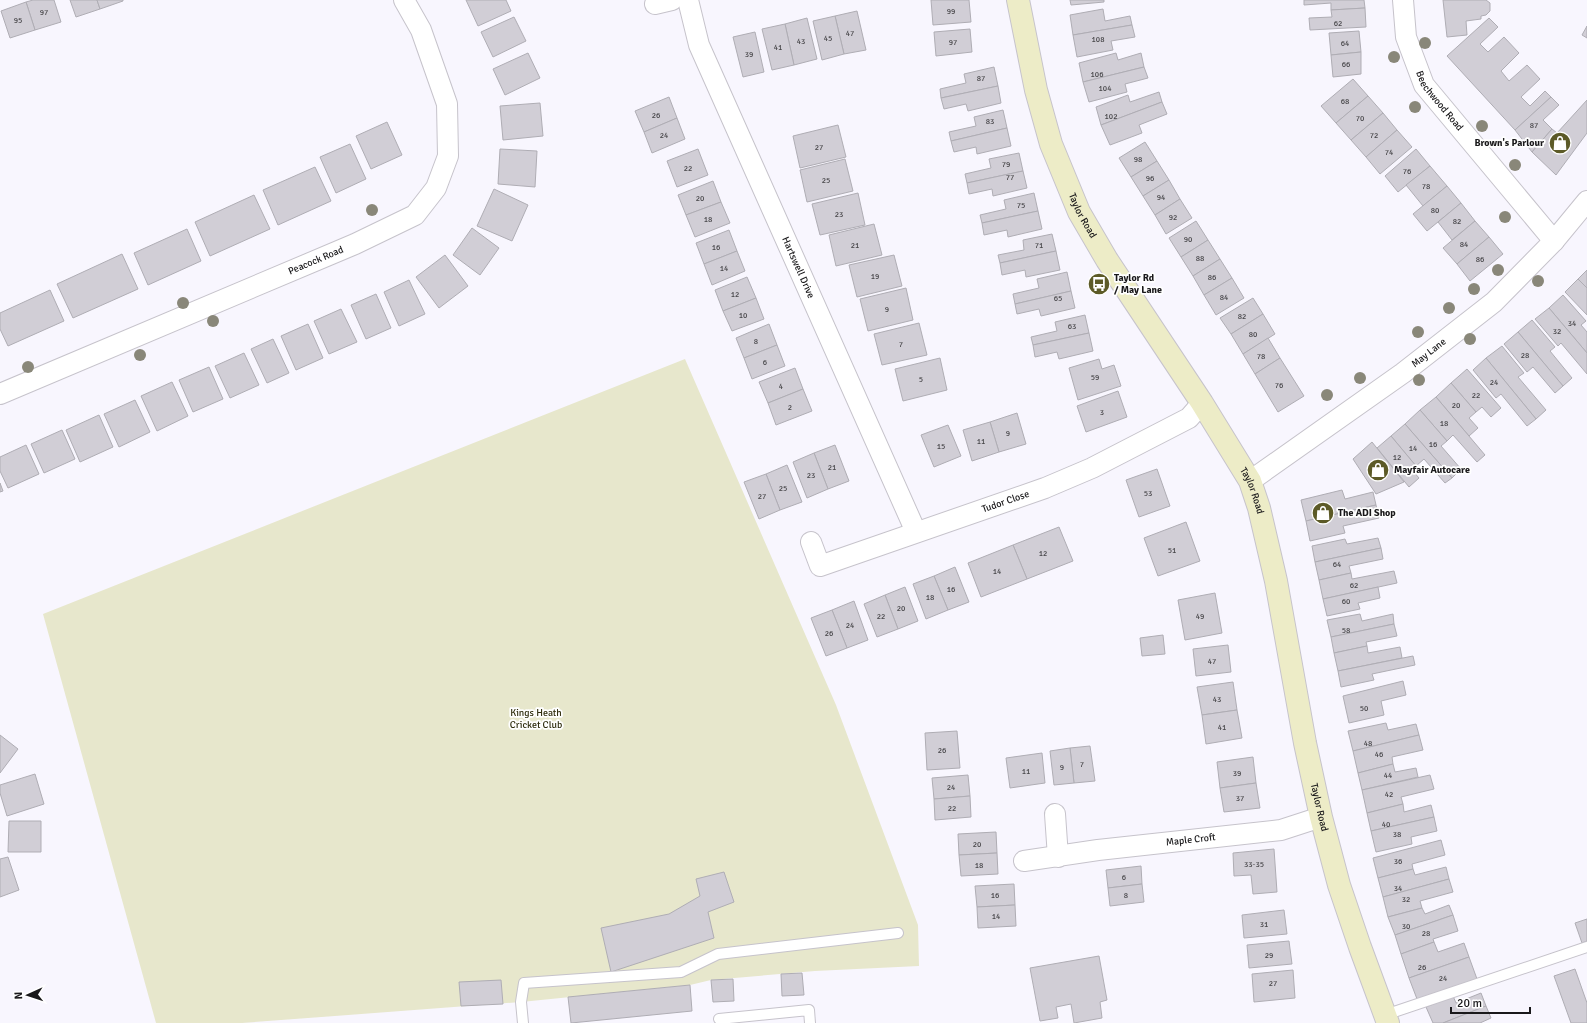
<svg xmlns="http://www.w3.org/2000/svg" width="1587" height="1023" font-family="Signika,sans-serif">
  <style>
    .green { fill: #e7e7cc }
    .building { fill: #d1ced6; stroke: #afadb4 }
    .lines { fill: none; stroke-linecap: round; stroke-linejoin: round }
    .lane-casing { stroke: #c6c3cb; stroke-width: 12 }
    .street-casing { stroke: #c6c3cb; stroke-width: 22 }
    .secondary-casing { stroke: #c6c3cb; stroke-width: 24 }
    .lane { stroke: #fff; stroke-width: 10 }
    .street { stroke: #fff; stroke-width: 20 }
    .secondary { stroke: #edecc7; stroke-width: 22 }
    .tree { fill: #898779 }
    .labels { text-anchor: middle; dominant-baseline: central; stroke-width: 3.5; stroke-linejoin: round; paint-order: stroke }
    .number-label { font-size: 8px; fill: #474649 }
    .street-label { font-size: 10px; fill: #19181a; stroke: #fff }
    .poi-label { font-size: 10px; font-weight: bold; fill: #19181a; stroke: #fff; text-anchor: start }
    .park-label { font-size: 10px; fill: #2e2c0c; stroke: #fff }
  </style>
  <rect width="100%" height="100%" fill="#f8f6fe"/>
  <!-- green -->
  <polygon class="green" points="685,359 836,705 918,925 919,966 815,971 711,980 690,985 521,1002 242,1023 156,1023 43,614"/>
  <!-- building -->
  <g class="building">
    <polygon points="33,0 54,0 61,22 35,30 26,2"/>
    <polygon points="70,0 97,0 100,9 76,17"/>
    <polygon points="97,0 123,0 123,1 100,9"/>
    <polygon points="466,0 506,0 511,11 478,26"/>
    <polygon points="931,0 969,0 971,22 933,25"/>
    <polygon points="1070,0 1104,0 1104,2 1071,5"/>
    <polygon points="1304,0 1364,0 1365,8 1331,10 1331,3 1304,5"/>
    <polygon points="1443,0 1486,0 1490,3 1490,11 1486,15 1481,16 1481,19 1466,21 1467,35 1447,37"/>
    <polygon points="26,2 35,30 10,38 1,11"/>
    <polygon points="1365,8 1366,27 1310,30 1309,18 1332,17 1331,10"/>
    <polygon points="1103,9 1105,21 1130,16 1132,25 1073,35 1070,15"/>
    <polygon points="857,11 866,50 844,54 835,16"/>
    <polygon points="835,16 844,54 822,60 813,21"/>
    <polygon points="514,17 526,41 493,57 481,32"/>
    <polygon points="807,18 817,59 794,65 785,24"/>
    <polygon points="1489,18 1498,27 1480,44 1488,52 1504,37 1519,53 1501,71 1509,81 1527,65 1540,79 1521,97 1530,106 1545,91 1551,97 1515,130 1447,56"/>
    <polygon points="785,24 794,65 772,70 762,29"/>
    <polygon points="1132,25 1135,37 1111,41 1113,50 1077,57 1073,35"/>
    <polygon points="1587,26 1587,38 1582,35"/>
    <polygon points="970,29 972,52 936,56 934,32"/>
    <polygon points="1359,31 1361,52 1331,55 1329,33"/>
    <polygon points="755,32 764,72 743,77 733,37"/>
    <polygon points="1361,52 1361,74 1333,77 1331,55"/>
    <polygon points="528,53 540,78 505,95 493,69"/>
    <polygon points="1116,53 1118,60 1141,53 1144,67 1083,82 1079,63"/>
    <polygon points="994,67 998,86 941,98 940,89 966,83 964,74"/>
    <polygon points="1144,67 1148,78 1125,84 1127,92 1089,102 1083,82"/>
    <polygon points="1353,79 1368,96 1336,123 1321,106"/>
    <polygon points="998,86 1001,103 968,111 966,104 944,109 941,98"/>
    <polygon points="1159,92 1162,102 1101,125 1096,107 1128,95 1130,102"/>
    <polygon points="1368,96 1383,113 1351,140 1336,123"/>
    <polygon points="669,97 677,118 644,132 635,111"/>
    <polygon points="1551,97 1559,105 1543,120 1552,129 1532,152 1515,130"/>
    <polygon points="1587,100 1587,133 1556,175 1532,152 1552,129 1557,133"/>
    <polygon points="1162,102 1167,114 1139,125 1142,133 1110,145 1101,125"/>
    <polygon points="540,103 543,136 503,140 500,106"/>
    <polygon points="1003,110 1007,128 951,141 949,132 976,126 974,117"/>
    <polygon points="1383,113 1397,130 1366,157 1351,140"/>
    <polygon points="677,118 685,139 652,153 644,132"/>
    <polygon points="387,122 402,155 371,169 356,136"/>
    <polygon points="838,125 846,157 800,168 793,136"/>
    <polygon points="1007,128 1011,146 977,154 976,147 954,152 951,141"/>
    <polygon points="1397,130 1412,147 1380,174 1366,157"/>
    <polygon points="1145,142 1157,161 1131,177 1119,158"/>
    <polygon points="350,144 366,179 336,193 320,157"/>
    <polygon points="500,149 537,151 535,187 498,184"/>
    <polygon points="698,149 708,175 677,187 667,161"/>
    <polygon points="1416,149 1430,166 1398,192 1385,176"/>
    <polygon points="1019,153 1023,171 967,183 965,174 991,168 989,159"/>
    <polygon points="845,159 853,191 807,202 800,170"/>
    <polygon points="1157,161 1169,180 1143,196 1131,177"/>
    <polygon points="1430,166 1447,186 1423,206 1406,185"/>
    <polygon points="315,167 331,201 278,225 263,190"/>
    <polygon points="1023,171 1027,188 993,196 992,189 969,194 967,183"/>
    <polygon points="1169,180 1180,199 1155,215 1143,196"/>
    <polygon points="713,181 721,202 686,215 678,195"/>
    <polygon points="1447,186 1461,203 1427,231 1413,214"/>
    <polygon points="494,189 528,205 512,241 477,226"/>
    <polygon points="858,193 865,225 820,235 812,204"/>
    <polygon points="1034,193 1038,211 982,223 980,215 1006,209 1004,200"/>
    <polygon points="254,195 270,229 210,256 195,222"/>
    <polygon points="1180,199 1192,218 1166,234 1155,215"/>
    <polygon points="721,202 730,223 695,237 686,215"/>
    <polygon points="1461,203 1475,221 1452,240 1438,222"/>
    <polygon points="1038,211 1042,229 1008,237 1007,230 984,235 982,223"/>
    <polygon points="1196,221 1208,240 1181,257 1169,238"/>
    <polygon points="1475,221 1489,237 1457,264 1443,248"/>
    <polygon points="874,224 882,255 836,266 829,235"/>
    <polygon points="472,228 499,248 480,275 453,255"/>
    <polygon points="187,229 201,261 148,285 134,253"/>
    <polygon points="729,230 737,251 704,264 696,243"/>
    <polygon points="1052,234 1056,251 1000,263 998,255 1024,250 1023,240"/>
    <polygon points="1489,237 1503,254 1470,281 1457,264"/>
    <polygon points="1208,240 1220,259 1193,276 1181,257"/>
    <polygon points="737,251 745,271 712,285 704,264"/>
    <polygon points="1056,251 1060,270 1026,277 1025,270 1002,275 1000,263"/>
    <polygon points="122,254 138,289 73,318 57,284"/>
    <polygon points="445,255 468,286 439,308 416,277"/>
    <polygon points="894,255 902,286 857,297 849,265"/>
    <polygon points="1220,259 1232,278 1204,295 1193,276"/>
    <polygon points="1587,270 1587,288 1578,279"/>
    <polygon points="1067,272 1071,291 1015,304 1013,294 1039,288 1037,279"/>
    <polygon points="747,277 756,298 723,311 715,290"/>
    <polygon points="1232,278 1244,298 1216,315 1204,295"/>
    <polygon points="1578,279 1587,288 1587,315 1565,292"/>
    <polygon points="409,280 425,314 399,326 384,292"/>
    <polygon points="906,288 913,320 868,331 860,299"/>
    <polygon points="50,290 64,321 8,346 0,329 0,313"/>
    <polygon points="1071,291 1075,308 1041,316 1039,309 1017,314 1015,304"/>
    <polygon points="376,294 391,328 366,339 351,305"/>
    <polygon points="1563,295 1586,321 1581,325 1587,332 1587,353 1549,308"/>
    <polygon points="756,298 764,319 732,331 723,311"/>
    <polygon points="1253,298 1263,314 1231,334 1220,318"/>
    <polygon points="1549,308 1587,353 1587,374 1561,343 1558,346 1535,319"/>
    <polygon points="341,309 357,342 329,354 314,321"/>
    <polygon points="1263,314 1275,334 1243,354 1231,334"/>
    <polygon points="1085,315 1089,333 1033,345 1031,337 1057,331 1055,322"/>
    <polygon points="1532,320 1555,347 1550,351 1572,378 1563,386 1518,332"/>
    <polygon points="919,323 927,355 882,365 874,334"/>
    <polygon points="308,324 323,358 296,370 281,336"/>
    <polygon points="769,324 777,345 744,358 736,338"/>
    <polygon points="1518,332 1563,386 1555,393 1533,367 1527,372 1504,344"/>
    <polygon points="1089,333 1093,351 1059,359 1057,352 1035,357 1033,345"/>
    <polygon points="1268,338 1280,358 1255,374 1243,354"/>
    <polygon points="273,339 289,373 267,383 251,349"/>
    <polygon points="777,345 785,366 752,379 744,358"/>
    <polygon points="1502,346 1524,373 1518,377 1546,410 1536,419 1486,358"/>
    <polygon points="244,353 259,385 230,398 215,366"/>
    <polygon points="940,358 947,390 903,401 895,369"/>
    <polygon points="1280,358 1304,396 1278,412 1255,374"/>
    <polygon points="1486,358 1536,419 1527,426 1501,394 1496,398 1473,370"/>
    <polygon points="1099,359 1102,369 1114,365 1121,386 1078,400 1069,368"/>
    <polygon points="209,367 223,399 193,412 179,380"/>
    <polygon points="795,368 803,389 768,403 759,382"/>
    <polygon points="1467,369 1501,408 1491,417 1482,407 1476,412 1451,383"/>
    <polygon points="172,382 188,416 157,431 141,396"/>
    <polygon points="1451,383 1476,412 1469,418 1478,428 1469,436 1436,397"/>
    <polygon points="803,389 812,411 776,425 768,403"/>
    <polygon points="1118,391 1127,417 1086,432 1077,406"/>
    <polygon points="1436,397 1485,455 1477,462 1453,435 1447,441 1420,410"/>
    <polygon points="135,400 150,432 119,447 104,414"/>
    <polygon points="1420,410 1447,441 1441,446 1461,469 1452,478 1405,424"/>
    <polygon points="1017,413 1026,444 999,452 990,422"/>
    <polygon points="99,415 113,447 80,462 66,430"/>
    <polygon points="990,422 999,452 972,461 963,430"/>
    <polygon points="1405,424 1452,478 1445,483 1424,459 1416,466 1391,436"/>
    <polygon points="948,425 961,456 934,467 921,435"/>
    <polygon points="62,430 75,459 44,473 31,444"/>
    <polygon points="1391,436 1416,466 1412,470 1419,478 1409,487 1377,448"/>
    <polygon points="1372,442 1404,482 1376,494 1353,459"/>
    <polygon points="26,445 39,474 8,488 0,471 0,457"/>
    <polygon points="835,445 849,481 828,489 814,453"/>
    <polygon points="814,453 828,489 807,498 793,462"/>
    <polygon points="787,465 802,502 780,510 766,474"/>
    <polygon points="1157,469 1170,506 1139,517 1126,480"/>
    <polygon points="766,474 780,510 759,519 744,482"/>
    <polygon points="0,483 3,491 0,492"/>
    <polygon points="1342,490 1345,499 1373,492 1376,505 1306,521 1301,500"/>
    <polygon points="1376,505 1379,518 1343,526 1345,533 1310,541 1306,521"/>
    <polygon points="1186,522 1200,561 1158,576 1144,538"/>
    <polygon points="1059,527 1073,561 1027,579 1013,545"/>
    <polygon points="1378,538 1381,548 1315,562 1312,546 1345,539 1347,544"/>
    <polygon points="1013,545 1027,579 981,597 968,563"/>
    <polygon points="1381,548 1383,559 1349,566 1351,573 1319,580 1315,562"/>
    <polygon points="955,567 969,602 948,610 934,576"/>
    <polygon points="1394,571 1397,583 1323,599 1319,580 1351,573 1352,579"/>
    <polygon points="934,576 948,610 926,619 913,584"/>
    <polygon points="905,587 918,621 898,629 885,595"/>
    <polygon points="1378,587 1380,598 1358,603 1360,609 1327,616 1323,599"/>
    <polygon points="1215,593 1222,633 1185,640 1178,600"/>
    <polygon points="885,595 898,629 877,637 864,604"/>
    <polygon points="854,601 868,640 847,648 832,610"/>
    <polygon points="832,610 847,648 826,656 811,618"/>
    <polygon points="1360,614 1362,621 1393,614 1394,624 1331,637 1327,620"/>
    <polygon points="1394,624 1397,636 1366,642 1367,646 1334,653 1331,637"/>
    <polygon points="1163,635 1165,654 1142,656 1140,638"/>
    <polygon points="1228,645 1231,672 1196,676 1193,649"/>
    <polygon points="1367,646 1368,653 1400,647 1402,658 1338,671 1334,653"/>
    <polygon points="1413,656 1415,665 1372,674 1374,680 1341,687 1338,671"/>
    <polygon points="1403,681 1406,695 1381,701 1384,715 1349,723 1343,696"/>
    <polygon points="1233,682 1237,710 1202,715 1197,687"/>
    <polygon points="1237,710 1242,738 1206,744 1202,715"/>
    <polygon points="1386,723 1388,730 1416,724 1419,735 1353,751 1348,731"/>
    <polygon points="957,731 960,768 927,770 925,733"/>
    <polygon points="0,735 18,749 0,773"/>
    <polygon points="1419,735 1423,750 1392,757 1393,764 1358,773 1353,751"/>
    <polygon points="1090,746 1095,781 1074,783 1070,748"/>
    <polygon points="1070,748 1074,783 1054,785 1050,751"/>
    <polygon points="1042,753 1045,783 1010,788 1006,758"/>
    <polygon points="1253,757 1256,783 1220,788 1217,762"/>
    <polygon points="1393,764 1395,772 1416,768 1418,777 1362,790 1358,773"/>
    <polygon points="35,774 44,804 7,816 0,793 0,785"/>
    <polygon points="968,775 970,796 934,799 932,778"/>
    <polygon points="1430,775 1434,789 1401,797 1403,804 1367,813 1362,790"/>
    <polygon points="1256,783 1260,808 1224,812 1220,788"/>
    <polygon points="970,796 971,817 935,820 934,799"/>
    <polygon points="1403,804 1404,812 1431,805 1434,817 1371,831 1367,813"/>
    <polygon points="1434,817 1437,831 1411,837 1412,844 1376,852 1371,831"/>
    <polygon points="9,821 41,821 41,852 8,852"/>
    <polygon points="996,832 997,853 959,855 958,834"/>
    <polygon points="1441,840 1445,855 1412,864 1413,869 1378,878 1373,858"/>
    <polygon points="1274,849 1277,892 1253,894 1251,875 1234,876 1233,853"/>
    <polygon points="997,853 998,874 961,876 959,855"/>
    <polygon points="8,857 19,890 0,897 0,859"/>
    <polygon points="1141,866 1142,884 1108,888 1106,870"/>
    <polygon points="1446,867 1449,879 1383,897 1378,878 1413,869 1415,875"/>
    <polygon points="724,872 734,902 708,912 714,938 611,972 601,928 669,914 700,896 696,879"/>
    <polygon points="1449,879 1453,892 1420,901 1422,908 1388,917 1383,897"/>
    <polygon points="1014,884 1015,905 977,907 975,886"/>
    <polygon points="1142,884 1144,902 1110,906 1108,888"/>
    <polygon points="1015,905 1016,926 978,928 977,907"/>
    <polygon points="1449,905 1453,915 1395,935 1388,917 1422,908 1425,914"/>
    <polygon points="1284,910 1287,934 1244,938 1242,915"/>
    <polygon points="1453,915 1458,931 1433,939 1434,942 1401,954 1395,935"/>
    <polygon points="1587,919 1587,941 1582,943 1575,923"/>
    <polygon points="1289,941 1292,964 1249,968 1247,945"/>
    <polygon points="1434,942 1438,952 1464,943 1469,957 1409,978 1401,954"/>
    <polygon points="1099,956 1107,1000 1100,1002 1102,1018 1074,1023 1071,1004 1056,1007 1058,1018 1040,1021 1030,968"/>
    <polygon points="1469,957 1477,979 1417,999 1409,978"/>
    <polygon points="1575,969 1587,1003 1587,1023 1571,1023 1554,976"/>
    <polygon points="1293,970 1295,998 1254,1002 1252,974"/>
    <polygon points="802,973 804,995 782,996 781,974"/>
    <polygon points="733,979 734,1001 713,1002 711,980"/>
    <polygon points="501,980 503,1004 461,1006 459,982"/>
    <polygon points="690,985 692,1011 571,1023 568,997"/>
    <polygon points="1481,993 1486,1006 1443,1023 1433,1023 1426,1007 1453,996 1456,1003"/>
    <polygon points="1486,1006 1491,1018 1480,1023 1443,1023"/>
  </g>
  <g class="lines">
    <!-- lane casing -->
    <g class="lane-casing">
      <g id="lane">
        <polyline points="1385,1015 1587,947"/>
        <polyline points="719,1019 809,1010 810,1023"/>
        <polyline points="523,1023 521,1002 524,983 681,972 718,954 898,933"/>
      </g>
    </g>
    <!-- street casing -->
    <g class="street-casing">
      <g id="street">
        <path id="s1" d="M688 0 699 45 916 532"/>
        <path id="s2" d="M1403 0 1406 37 1424 85 1554 241"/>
        <polyline points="655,4 672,0"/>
        <path id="s3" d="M0 394 355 244 415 215 436 188 448 156 447 104 421 30 404 0"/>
        <path id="s4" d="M1250 481 1403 373 1494 302 1554 241 1587 201"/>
        <path id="s5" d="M811 542 820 566 1045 488 1092 468 1189 418 1202 403"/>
        <polyline points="1055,814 1058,857"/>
        <path id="s6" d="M1024 861 1098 850 1281 830 1321 817"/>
      </g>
    </g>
    <!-- secondary casing -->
    <g class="secondary-casing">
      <g id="secondary">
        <path id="s7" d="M1018 0 1036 90 1051 144 1079 212 1107 260 1202 403 1250 481 1259 508 1276 581 1305 743 1321 817 1339 885 1360 947 1388 1023"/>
      </g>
    </g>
    <!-- lane -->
    <use href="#lane" class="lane"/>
    <!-- street -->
    <use href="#street" class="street"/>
    <!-- secondary -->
    <use href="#secondary" class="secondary"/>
  </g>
  <!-- trees -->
  <g class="tree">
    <circle cx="1425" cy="43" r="6"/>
    <circle cx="1394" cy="57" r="6"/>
    <circle cx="1415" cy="107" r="6"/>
    <circle cx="1482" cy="126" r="6"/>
    <circle cx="1515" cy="165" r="6"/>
    <circle cx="372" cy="210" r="6"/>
    <circle cx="1505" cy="217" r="6"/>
    <circle cx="1498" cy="270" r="6"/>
    <circle cx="1538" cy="281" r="6"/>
    <circle cx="1474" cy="289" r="6"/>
    <circle cx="183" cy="303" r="6"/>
    <circle cx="1449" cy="308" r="6"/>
    <circle cx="213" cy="321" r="6"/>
    <circle cx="1418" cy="332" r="6"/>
    <circle cx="1470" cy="339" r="6"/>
    <circle cx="140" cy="355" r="6"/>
    <circle cx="28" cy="367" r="6"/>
    <circle cx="1360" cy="378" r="6"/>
    <circle cx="1419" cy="380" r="6"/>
    <circle cx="1327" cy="395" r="6"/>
  </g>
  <!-- icons -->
  <defs>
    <g id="shop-disc" transform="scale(1.15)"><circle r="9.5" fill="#5c5a27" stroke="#fff"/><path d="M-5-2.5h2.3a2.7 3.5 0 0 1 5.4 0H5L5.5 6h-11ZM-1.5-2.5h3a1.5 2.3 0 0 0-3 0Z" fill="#fff"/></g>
    <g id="bus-disc" transform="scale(1.15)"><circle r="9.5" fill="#5c5a27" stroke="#fff"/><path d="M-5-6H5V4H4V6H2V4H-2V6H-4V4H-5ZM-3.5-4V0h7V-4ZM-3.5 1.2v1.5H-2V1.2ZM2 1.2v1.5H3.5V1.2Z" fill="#fff"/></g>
  </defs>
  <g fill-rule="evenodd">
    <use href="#shop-disc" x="1560" y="143"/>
    <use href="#bus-disc" x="1099" y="284"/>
    <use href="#shop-disc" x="1378" y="470"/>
    <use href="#shop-disc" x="1323" y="513"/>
  </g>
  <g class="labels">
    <!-- number labels -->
    <g class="number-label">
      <text x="951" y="11">99</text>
      <text x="44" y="12">97</text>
      <text x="18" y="20">95</text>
      <text x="1338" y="23">62</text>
      <text x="850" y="33">47</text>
      <text x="828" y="38">45</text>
      <text x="1098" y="39">108</text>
      <text x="801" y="41">43</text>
      <text x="953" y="42">97</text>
      <text x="1345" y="43">64</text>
      <text x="778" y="47">41</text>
      <text x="749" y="54">39</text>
      <text x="1346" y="64">66</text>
      <text x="1097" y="74">106</text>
      <text x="981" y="78">87</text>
      <text x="1105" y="88">104</text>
      <text x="1345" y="101">68</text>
      <text x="656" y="115">26</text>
      <text x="1111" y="116">102</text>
      <text x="1360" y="118">70</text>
      <text x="990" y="121">83</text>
      <text x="1534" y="125">87</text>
      <text x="664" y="135">24</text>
      <text x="1374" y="135">72</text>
      <text x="819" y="147">27</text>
      <text x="1389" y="152">74</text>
      <text x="1138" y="159">98</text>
      <text x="1006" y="164">79</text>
      <text x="688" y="168">22</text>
      <text x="1407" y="171">76</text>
      <text x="1010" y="177">77</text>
      <text x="1150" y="178">96</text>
      <text x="826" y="180">25</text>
      <text x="1426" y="186">78</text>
      <text x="1161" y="197">94</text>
      <text x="700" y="198">20</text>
      <text x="1021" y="205">75</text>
      <text x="1435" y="210">80</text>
      <text x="839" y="214">23</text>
      <text x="1173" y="217">92</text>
      <text x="708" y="219">18</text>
      <text x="1457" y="221">82</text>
      <text x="1188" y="239">90</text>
      <text x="1464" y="244">84</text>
      <text x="855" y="245">21</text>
      <text x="1039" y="245">71</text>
      <text x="716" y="247">16</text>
      <text x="1200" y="258">88</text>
      <text x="1480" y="259">86</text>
      <text x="724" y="268">14</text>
      <text x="875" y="276">19</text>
      <text x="1212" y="277">86</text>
      <text x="735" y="294">12</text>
      <text x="1224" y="297">84</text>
      <text x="1058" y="298">65</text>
      <text x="887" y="309">9</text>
      <text x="743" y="315">10</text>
      <text x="1242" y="316">82</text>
      <text x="1572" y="323">34</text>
      <text x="1072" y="326">63</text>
      <text x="1557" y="331">32</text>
      <text x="1253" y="334">80</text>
      <text x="756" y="341">8</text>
      <text x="901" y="344">7</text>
      <text x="1525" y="355">28</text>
      <text x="1261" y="356">78</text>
      <text x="765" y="362">6</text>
      <text x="1095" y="377">59</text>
      <text x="921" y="379">5</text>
      <text x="1494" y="382">24</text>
      <text x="1279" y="385">76</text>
      <text x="781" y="386">4</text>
      <text x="1476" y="395">22</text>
      <text x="1456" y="405">20</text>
      <text x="790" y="407">2</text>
      <text x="1102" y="412">3</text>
      <text x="1444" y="423">18</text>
      <text x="1008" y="433">9</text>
      <text x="981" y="441">11</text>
      <text x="1433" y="444">16</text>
      <text x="941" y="446">15</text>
      <text x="1413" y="448">14</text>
      <text x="1397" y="457">12</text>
      <text x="832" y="467">21</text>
      <text x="811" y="475">23</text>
      <text x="783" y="488">25</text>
      <text x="1148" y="493">53</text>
      <text x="762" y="496">27</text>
      <text x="1172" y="550">51</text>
      <text x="1043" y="553">12</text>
      <text x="1337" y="564">64</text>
      <text x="997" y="571">14</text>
      <text x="1354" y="585">62</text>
      <text x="951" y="589">16</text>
      <text x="930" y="597">18</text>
      <text x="1346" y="601">60</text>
      <text x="901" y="608">20</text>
      <text x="881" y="616">22</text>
      <text x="1200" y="616">49</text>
      <text x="850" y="625">24</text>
      <text x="1346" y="630">58</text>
      <text x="829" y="633">26</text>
      <text x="1212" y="661">47</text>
      <text x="1217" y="699">43</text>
      <text x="1364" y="708">50</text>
      <text x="1222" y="727">41</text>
      <text x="1368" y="743">48</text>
      <text x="942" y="750">26</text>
      <text x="1379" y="754">46</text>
      <text x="1082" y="764">7</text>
      <text x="1062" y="767">9</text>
      <text x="1026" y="771">11</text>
      <text x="1237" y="773">39</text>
      <text x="1388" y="775">44</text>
      <text x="951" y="787">24</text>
      <text x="1389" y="794">42</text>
      <text x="1240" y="798">37</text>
      <text x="952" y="808">22</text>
      <text x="1386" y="824">40</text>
      <text x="1397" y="834">38</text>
      <text x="977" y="844">20</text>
      <text x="1398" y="861">36</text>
      <text x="1254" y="864">33-35</text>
      <text x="979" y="865">18</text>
      <text x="1124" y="877">6</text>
      <text x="1398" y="888">34</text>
      <text x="995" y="895">16</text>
      <text x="1126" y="895">8</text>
      <text x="1406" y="899">32</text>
      <text x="996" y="916">14</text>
      <text x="1264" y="924">31</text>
      <text x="1406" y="926">30</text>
      <text x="1426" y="933">28</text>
      <text x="1269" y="955">29</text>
      <text x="1422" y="967">26</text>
      <text x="1443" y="978">24</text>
      <text x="1273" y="983">27</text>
    </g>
    <!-- street labels -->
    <g class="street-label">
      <text stroke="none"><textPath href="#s2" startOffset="110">Beechwood Road</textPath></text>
      <text stroke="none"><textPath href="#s7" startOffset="226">Taylor Road</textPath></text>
      <text stroke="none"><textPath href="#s3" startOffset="343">Peacock Road</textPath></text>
      <text stroke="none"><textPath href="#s1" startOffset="290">Hartswell Drive</textPath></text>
      <text stroke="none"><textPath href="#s4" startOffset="220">May Lane</textPath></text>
      <text stroke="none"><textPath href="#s7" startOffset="550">Taylor Road</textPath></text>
      <text stroke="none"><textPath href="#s5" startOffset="222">Tudor Close</textPath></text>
      <text stroke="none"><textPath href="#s7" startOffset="874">Taylor Road</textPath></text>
      <text stroke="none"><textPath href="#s6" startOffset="168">Maple Croft</textPath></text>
    </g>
    <!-- poi labels -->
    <g class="poi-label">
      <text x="1544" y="143" text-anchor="end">Brown's Parlour</text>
      <text x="1114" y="278">Taylor Rd<tspan x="1114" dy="12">/ May Lane</tspan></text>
      <text x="1394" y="470">Mayfair Autocare</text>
      <text x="1338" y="513">The ADI Shop</text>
    </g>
    <!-- park labels -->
    <g class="park-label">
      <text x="536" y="713">Kings Heath<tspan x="536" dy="12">Cricket Club</tspan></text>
    </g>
  </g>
  <!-- north arrow -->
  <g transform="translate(28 995) rotate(267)" stroke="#ffffff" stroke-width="3" paint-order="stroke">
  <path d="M0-3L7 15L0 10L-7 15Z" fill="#19181a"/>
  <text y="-6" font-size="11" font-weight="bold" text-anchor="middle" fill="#19181a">N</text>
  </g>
  <!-- scale -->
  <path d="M1451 1007v6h79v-6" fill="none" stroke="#19181a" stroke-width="2"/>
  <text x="1457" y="1007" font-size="12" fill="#19181a" stroke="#ffffff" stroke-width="3" paint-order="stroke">20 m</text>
</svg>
